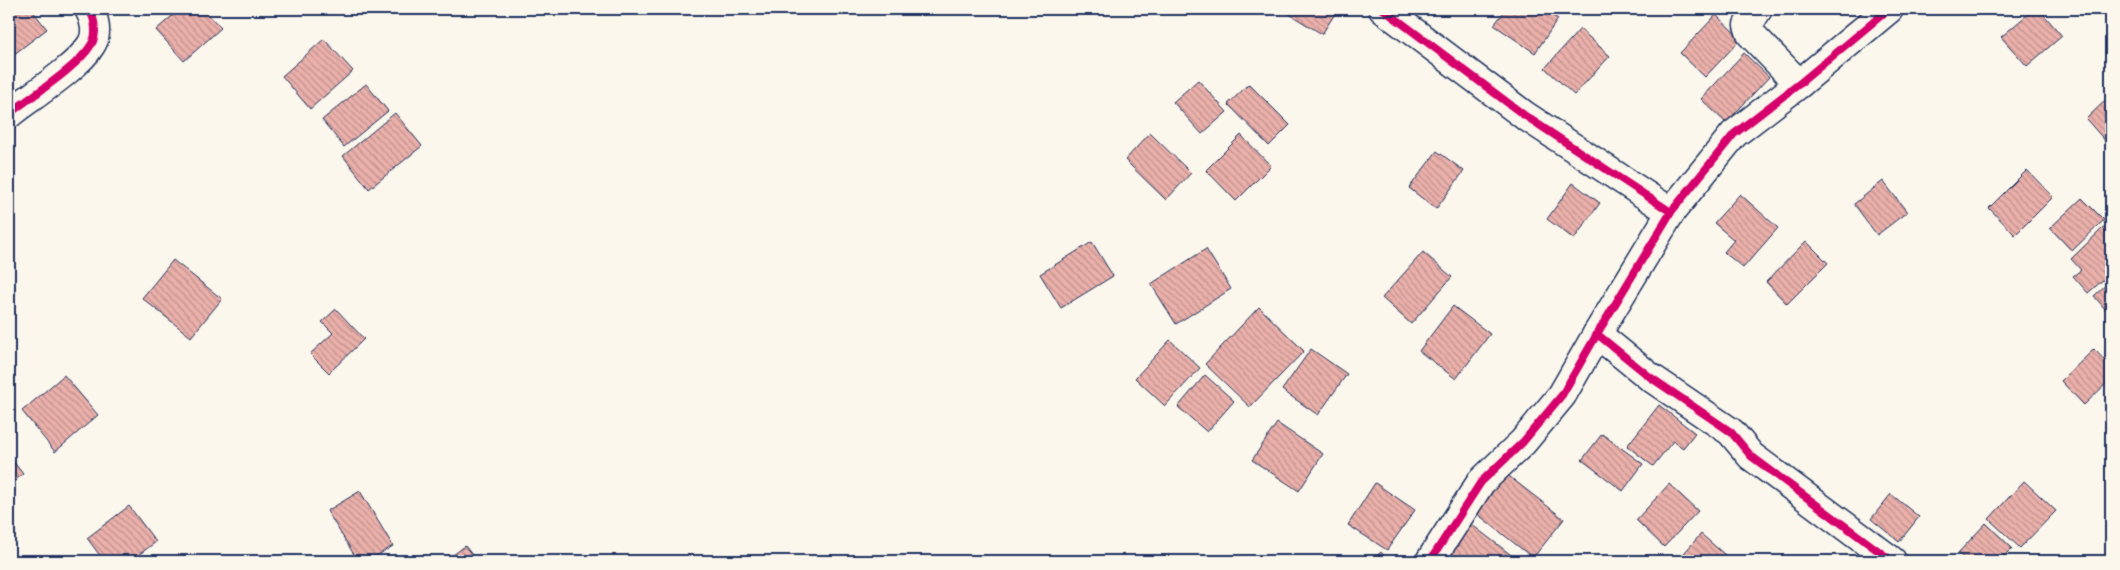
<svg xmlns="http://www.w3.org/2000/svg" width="2120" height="570" font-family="'Gochi Hand',sans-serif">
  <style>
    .building { fill: url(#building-back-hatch); stroke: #1b2f5e }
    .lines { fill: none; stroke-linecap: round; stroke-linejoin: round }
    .minor-casing { stroke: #1b2f5e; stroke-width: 31 }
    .minor { stroke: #fbf7ec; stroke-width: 28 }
    .cycleway-casing { stroke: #fbf7ec; stroke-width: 11 }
    .cycleway { stroke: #d6006c; stroke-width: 8 }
  </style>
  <defs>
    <pattern id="building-back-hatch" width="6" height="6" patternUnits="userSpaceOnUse" patternTransform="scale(1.25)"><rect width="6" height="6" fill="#ebb0aa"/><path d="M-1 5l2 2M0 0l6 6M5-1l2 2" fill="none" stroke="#be908e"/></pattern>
  </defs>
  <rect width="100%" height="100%" fill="#fbf7ec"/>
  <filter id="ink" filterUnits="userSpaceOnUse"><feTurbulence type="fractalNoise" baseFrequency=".02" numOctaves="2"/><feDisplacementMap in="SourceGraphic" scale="10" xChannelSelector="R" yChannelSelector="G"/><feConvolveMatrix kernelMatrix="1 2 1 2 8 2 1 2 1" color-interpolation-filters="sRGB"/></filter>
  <g filter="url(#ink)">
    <!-- building -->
    <g class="building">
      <polygon points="18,9 31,9 47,29 9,58 9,16"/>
      <polygon points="180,9 203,9 221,28 184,61 156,30"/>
      <polygon points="1281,9 1338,9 1322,34"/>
      <polygon points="1506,9 1543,9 1558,19 1535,53 1494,25"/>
      <polygon points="2034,9 2039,9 2062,36 2027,66 2001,37"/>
      <polygon points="1716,15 1741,39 1705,77 1680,53"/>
      <polygon points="1580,29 1610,56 1574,95 1545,68"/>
      <polygon points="324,39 353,71 310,109 282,76"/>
      <polygon points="1744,53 1769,77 1726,123 1701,99"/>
      <polygon points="1198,80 1227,112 1202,134 1173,102"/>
      <polygon points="366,84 388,111 344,147 322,120"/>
      <polygon points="1249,84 1290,125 1269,146 1228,104"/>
      <polygon points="2111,95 2111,142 2108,144 2086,119"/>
      <polygon points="395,113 422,146 369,189 343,156"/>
      <polygon points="1150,133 1191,173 1166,200 1125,160"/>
      <polygon points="1241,135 1271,166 1236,201 1206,170"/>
      <polygon points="1437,151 1464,171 1436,209 1409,188"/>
      <polygon points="2027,170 2053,197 2015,235 1989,208"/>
      <polygon points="1883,181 1907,212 1877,235 1854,204"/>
      <polygon points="1573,183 1600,203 1574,239 1547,219"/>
      <polygon points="1740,194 1778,228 1743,268 1724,252 1734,240 1714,223"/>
      <polygon points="2082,198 2104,220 2072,251 2050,228"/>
      <polygon points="2108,223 2111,226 2111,273 2088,293 2073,276 2081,270 2071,259"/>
      <polygon points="1806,241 1828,263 1787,304 1766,282"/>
      <polygon points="1092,242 1113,276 1061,308 1040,274"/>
      <polygon points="1206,249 1231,289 1176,324 1151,284"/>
      <polygon points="1423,252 1452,277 1411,324 1382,298"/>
      <polygon points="173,260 222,299 191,337 142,298"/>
      <polygon points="2111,280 2111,316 2094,296"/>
      <polygon points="1453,306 1490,334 1456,379 1419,351"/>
      <polygon points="1259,307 1304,351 1250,407 1205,364"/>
      <polygon points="336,309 364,339 329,373 310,354 333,333 322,322"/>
      <polygon points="1170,340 1200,368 1165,406 1135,378"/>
      <polygon points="1311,349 1347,374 1318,415 1282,390"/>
      <polygon points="2094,349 2111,367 2111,379 2084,405 2061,381"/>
      <polygon points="64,375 98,415 55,452 22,411"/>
      <polygon points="1205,375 1234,401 1207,432 1178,407"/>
      <polygon points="1659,405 1695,433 1683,448 1673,441 1653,466 1627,446"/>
      <polygon points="1277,423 1323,454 1299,491 1252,460"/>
      <polygon points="1602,434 1643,464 1623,491 1582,460"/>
      <polygon points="9,456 23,474 9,485"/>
      <polygon points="1501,470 1564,519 1533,558 1471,509"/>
      <polygon points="2024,481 2056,511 2020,548 1989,519"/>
      <polygon points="1375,483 1415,510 1387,550 1348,525"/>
      <polygon points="1669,484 1698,511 1664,547 1636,520"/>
      <polygon points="360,491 393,546 368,561 358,561 327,511"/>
      <polygon points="1891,494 1919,517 1899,542 1871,519"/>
      <polygon points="129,506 156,542 130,561 104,561 87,538"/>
      <polygon points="1467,521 1519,561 1460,561 1444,549"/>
      <polygon points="1986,523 2012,548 1999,561 1967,561 1958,553"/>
      <polygon points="1701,534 1732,561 1677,561"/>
      <polygon points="465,546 477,561 445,561"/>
      <polygon points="1381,552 1389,561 1371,561"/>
      <polygon points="2066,556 2071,561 2061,561"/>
    </g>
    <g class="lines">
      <!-- minor casing -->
      <g class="minor-casing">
        <g id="minor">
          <polyline points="1383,9 1524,115 1671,212 1597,334 1650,377 1731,432 1751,456 1892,561"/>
          <polyline points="1758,9 1748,25 1751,34 1799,84"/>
          <path d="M9 114C30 97 78 67 91 45 98 35 95 19 89 9"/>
          <polyline points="1671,212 1734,134 1799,84 1889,9"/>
          <polyline points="1430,561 1481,482 1523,442 1562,395 1597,334"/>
        </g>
      </g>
      <!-- minor -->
      <use href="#minor" class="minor"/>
      <!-- cycleway casing -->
      <g class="cycleway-casing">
        <g id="cycleway">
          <polyline points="1383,9 1524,115 1671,212 1597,334 1650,377 1731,432 1751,456 1892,561"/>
          <path d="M9 114C30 97 78 67 91 45 98 35 95 19 89 9"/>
          <polyline points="1671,212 1734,134 1799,84 1889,9"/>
          <polyline points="1430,561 1481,482 1523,442 1562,395 1597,334"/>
        </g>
      </g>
      <!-- cycleway -->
      <use href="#cycleway" class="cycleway"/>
    </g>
  </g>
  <!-- margin -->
  <rect width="2120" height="570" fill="none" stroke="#fbf7ec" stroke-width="30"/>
  <rect x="15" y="15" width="2090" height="540" fill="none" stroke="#1b2f5e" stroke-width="2" filter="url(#ink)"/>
</svg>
